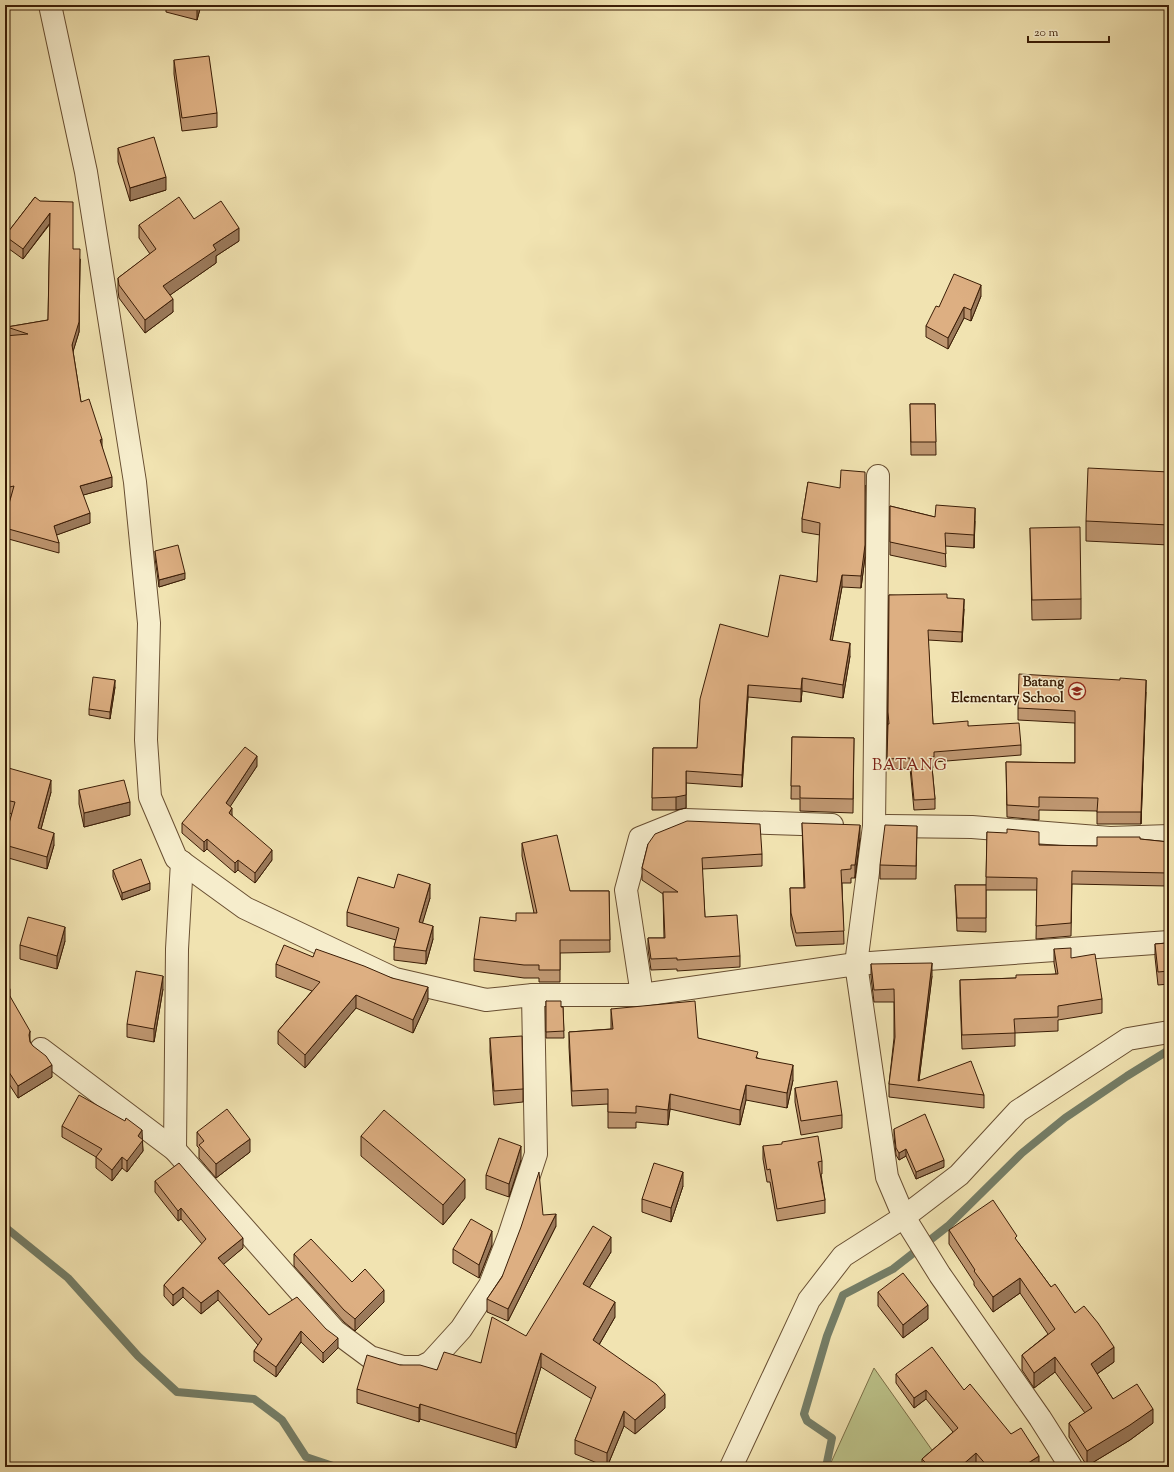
<svg xmlns="http://www.w3.org/2000/svg" width="1174" height="1472" font-family="'Sorts Mill Goudy',serif">
  <style>
    .green { fill: #bcc38a; stroke: #7c7048 }
    .lines { fill: none; stroke-linecap: round; stroke-linejoin: round }
    .stream { stroke: #757e67; stroke-width: 8 }
    .minor-casing { stroke: #684e31; stroke-width: 24 }
    .tertiary-casing { stroke: #684e31; stroke-width: 24 }
    .minor { stroke: #f6edcc; stroke-width: 22 }
    .tertiary { stroke: #f6edcc; stroke-width: 22 }
    .wall { fill: #be9670; stroke: #3b1d06 }
    .shaded-wall { fill: #9b7a5b; stroke: #3b1d06 }
    .building { fill: #ddaf82; stroke: #3b1d06 }
    .labels { text-anchor: middle; dominant-baseline: central; stroke-width: 3; stroke-linejoin: round; paint-order: stroke }
    .poi-label { font-size: 14px; font-weight: bold; fill: #3b1d06; stroke: #f6edcc; text-anchor: end }
    .quarter-label { font-size: 16px; letter-spacing: 1px; fill: #7a1f14; stroke: #f6edcc }
  </style>
  <rect width="100%" height="100%" fill="#f1e3b1"/>
  <filter id="stains"><feTurbulence type="fractalNoise" baseFrequency=".005" numOctaves="4"/><feColorMatrix values="0 0 0 0 .2 0 0 0 0 .09 0 0 0 0 .02 0 0 0 .5 -.17"/></filter>
  <radialGradient id="worn" r=".72"><stop offset=".6" stop-color="#630" stop-opacity="0"/><stop offset="1" stop-color="#630" stop-opacity=".3"/></radialGradient>
  <!-- green -->
  <polygon class="green" points="874,1368 944,1467 829,1467"/>
  <g class="lines">
    <!-- stream -->
    <g class="stream">
      <polyline points="5,1227 68,1278 138,1356 177,1392 254,1399 282,1420 306,1457 336,1467"/>
      <polyline points="826,1467 832,1438 807,1421 804,1414 827,1336 843,1295 893,1269 948,1226 1022,1153 1065,1118 1127,1076 1169,1050"/>
    </g>
    <!-- minor casing -->
    <g class="minor-casing">
      <g id="minor">
        <polyline points="878,476 874,826 856,964 1169,942"/>
        <polyline points="887,826 972,827 1110,838 1169,836"/>
        <polyline points="642,995 626,890 640,838 685,820 832,825"/>
        <polyline points="41,1049 175,1150 335,1331 370,1357 403,1367 421,1367 431,1362 461,1329 490,1285 509,1236 536,1154 533,995"/>
        <polyline points="175,1150 177,949 182,862"/>
        <polyline points="731,1467 809,1300 843,1256 904,1217 959,1175 1018,1111 1128,1039 1169,1032"/>
      </g>
    </g>
    <!-- tertiary casing -->
    <g class="tertiary-casing">
      <polyline id="tertiary" points="50,5 86,172 135,482 149,623 146,740 150,797 176,858 245,908 395,979 486,1000 533,995 642,995 856,964 887,1177 904,1217 940,1275 1040,1418 1071,1467"/>
    </g>
    <!-- minor -->
    <use href="#minor" class="minor"/>
    <!-- tertiary -->
    <use href="#tertiary" class="tertiary"/>
  </g>
  <!-- wall -->
  <g class="wall">
    <polygon points="166,5 201,5 197,20 166,12"/>
    <polygon points="174,60 217,113 217,127 182,131 174,74"/>
    <polygon points="118,148 166,190 130,201 118,162"/>
    <polygon points="35,197 80,259 79,332 73,351 81,402 102,447 112,487 83,495 90,523 56,535 59,543 59,553 5,538 5,518 11,497 5,498 5,336 7,336 7,327 48,320 50,224 23,259 5,246 5,236"/>
    <polygon points="194,219 239,241 216,256 216,263 170,295 173,312 145,333 119,298 118,291 118,278 150,254 139,238 139,225"/>
    <polygon points="981,296 971,321 964,318 948,349 926,337 926,326 939,307"/>
    <polygon points="910,404 935,404 936,455 911,455"/>
    <polygon points="1169,472 1169,545 1086,541 1086,521"/>
    <polygon points="808,482 865,557 861,588 842,587 832,640 850,656 843,698 802,691 801,702 748,697 742,787 686,783 686,808 676,810 652,810 653,748 697,748 768,637 817,582 820,535 802,532 802,519"/>
    <polygon points="890,506 935,517 975,521 974,548 945,546 946,567 890,555"/>
    <polygon points="1030,528 1081,599 1081,619 1032,620"/>
    <polygon points="155,551 185,579 159,587 155,558"/>
    <polygon points="889,595 947,598 964,609 962,642 928,640 933,724 968,726 1021,745 1021,755 934,762 934,767 932,767 935,799 935,809 914,810 910,768 887,769"/>
    <polygon points="115,687 110,719 89,715 89,709"/>
    <polygon points="1146,692 1141,824 1097,824 1097,811 1039,810 1039,820 1007,817 1006,762 1075,763 1075,723 1018,720 1018,708"/>
    <polygon points="792,737 854,738 853,813 800,811 800,799 791,799"/>
    <polygon points="257,766 230,806 232,816 272,860 255,883 238,870 235,873 207,849 204,852 182,833 182,823"/>
    <polygon points="5,767 51,792 41,829 54,845 47,869 5,857 5,838 12,814 5,812"/>
    <polygon points="79,790 130,815 84,827 79,804"/>
    <polygon points="802,823 860,838 855,878 851,878 851,883 842,883 844,944 796,946 791,926 790,888 804,888"/>
    <polygon points="917,826 916,879 880,879 880,865"/>
    <polygon points="987,832 1039,845 1097,846 1140,839 1169,842 1169,930 1167,930 1167,886 1072,884 1071,936 1036,939 1037,890 986,890 986,932 957,931 955,885 986,885"/>
    <polygon points="522,843 570,891 609,891 610,952 560,953 560,982 539,982 539,978 524,978 474,971 474,959 516,921 534,913 522,856"/>
    <polygon points="648,844 762,854 762,866 702,869 705,917 740,956 740,967 677,971 677,969 651,970 648,949 648,938 664,938 663,894 642,880 642,868"/>
    <polygon points="113,870 150,890 122,900 113,877"/>
    <polygon points="394,888 430,898 422,923 433,939 426,964 394,960 394,947 396,940 347,926 347,912"/>
    <polygon points="65,941 57,969 20,959 20,945"/>
    <polygon points="1169,941 1169,984 1158,985 1155,957 1155,944 1167,943"/>
    <polygon points="1054,949 1071,958 1102,999 1102,1013 1058,1020 1058,1031 1015,1033 1015,1046 962,1049 960,994 960,980 1016,978 1056,974 1054,963"/>
    <polygon points="313,957 392,978 428,1000 413,1033 356,1008 305,1068 278,1044 278,1031 312,991 276,977 276,964"/>
    <polygon points="871,964 932,976 919,1080 984,1095 984,1108 889,1097 889,1084 894,1038 894,1002 874,1002 871,977"/>
    <polygon points="5,982 10,997 30,1042 52,1077 18,1098 5,1078"/>
    <polygon points="163,989 154,1042 127,1037 127,1024"/>
    <polygon points="546,1001 561,1007 563,1007 564,1038 546,1038"/>
    <polygon points="611,1009 758,1058 793,1080 787,1108 746,1100 740,1125 670,1109 668,1125 636,1122 636,1128 608,1128 608,1104 572,1106 569,1047 569,1032 611,1029"/>
    <polygon points="490,1038 523,1089 523,1102 494,1105 490,1052"/>
    <polygon points="795,1088 842,1115 842,1128 801,1135 795,1102"/>
    <polygon points="62,1126 142,1140 143,1151 127,1172 122,1168 112,1181 96,1168 96,1157 62,1137"/>
    <polygon points="894,1129 944,1167 916,1179 906,1156 899,1160 896,1155 894,1136"/>
    <polygon points="197,1132 250,1152 216,1178 199,1158 199,1148 197,1146"/>
    <polygon points="361,1136 465,1198 443,1225 361,1156"/>
    <polygon points="763,1146 822,1161 822,1174 821,1174 825,1200 825,1213 777,1221 770,1182 767,1182 763,1159"/>
    <polygon points="521,1160 509,1197 486,1189 486,1175"/>
    <polygon points="155,1181 243,1248 223,1264 269,1315 338,1348 323,1363 301,1342 276,1377 254,1361 254,1351 258,1345 218,1300 201,1314 183,1297 173,1306 164,1296 164,1285 202,1244 181,1219 178,1221 155,1192"/>
    <polygon points="683,1186 671,1222 642,1212 642,1199"/>
    <polygon points="543,1215 556,1226 508,1321 487,1312 487,1299"/>
    <polygon points="949,1230 1017,1241 1051,1287 1075,1313 1114,1362 1097,1374 1113,1399 1153,1423 1130,1440 1087,1466 1069,1437 1069,1423 1085,1413 1055,1372 1034,1388 1022,1370 1022,1355 1048,1334 1020,1293 993,1312 974,1285 974,1282 949,1244"/>
    <polygon points="492,1245 479,1278 453,1263 453,1249"/>
    <polygon points="611,1252 589,1288 615,1317 599,1345 665,1408 635,1434 624,1426 607,1467 575,1454 575,1440 592,1399 541,1367 516,1448 420,1419 419,1422 357,1403 357,1389 400,1365 437,1370 481,1363 526,1336"/>
    <polygon points="294,1254 352,1282 384,1302 355,1331 344,1322 294,1266"/>
    <polygon points="878,1292 928,1319 903,1338 878,1306"/>
    <polygon points="896,1374 964,1390 1011,1434 1039,1466 1037,1467 980,1467 976,1463 972,1467 922,1467 922,1459 953,1432 926,1399 914,1408 896,1383"/>
  </g>
  <!-- shaded-wall -->
  <g class="shaded-wall">
    <polygon points="198,5 201,5 197,20 197,7"/>
    <polygon points="166,177 166,190 130,201 130,188"/>
    <polygon points="50,213 50,223 23,259 23,249"/>
    <polygon points="239,228 239,241 216,256 216,263 163,300 163,286 213,245"/>
    <polygon points="80,259 79,332 72,355 72,345"/>
    <polygon points="981,285 981,296 971,321 971,310"/>
    <polygon points="173,299 173,312 145,333 145,320"/>
    <polygon points="964,307 964,318 948,349 948,338"/>
    <polygon points="102,439 102,449 100,440"/>
    <polygon points="112,477 112,487 80,496 80,486"/>
    <polygon points="865,485 865,557 861,588 861,576"/>
    <polygon points="975,508 975,521 974,548 974,535"/>
    <polygon points="90,513 90,523 54,536 54,526"/>
    <polygon points="185,573 185,579 159,587 159,580"/>
    <polygon points="842,575 842,587 830,653 830,640"/>
    <polygon points="964,599 964,609 962,642 962,632"/>
    <polygon points="850,643 850,656 843,698 843,685"/>
    <polygon points="802,678 802,691 801,702 801,689"/>
    <polygon points="115,680 115,687 110,719 110,712"/>
    <polygon points="1146,680 1146,692 1141,824 1141,812"/>
    <polygon points="748,685 748,697 742,787 742,775"/>
    <polygon points="257,756 257,766 226,813 226,803"/>
    <polygon points="686,771 686,808 676,810 676,797"/>
    <polygon points="51,780 51,792 38,840 38,828"/>
    <polygon points="130,802 130,815 84,827 84,813"/>
    <polygon points="232,808 232,818 229,813"/>
    <polygon points="860,825 860,838 855,878 855,865"/>
    <polygon points="54,833 54,845 47,869 47,857"/>
    <polygon points="207,839 207,849 204,852 204,842"/>
    <polygon points="272,850 272,860 255,883 255,873"/>
    <polygon points="238,860 238,870 235,873 235,863"/>
    <polygon points="150,883 150,890 122,900 122,893"/>
    <polygon points="430,884 430,898 419,935 419,922"/>
    <polygon points="433,926 433,939 426,964 426,951"/>
    <polygon points="65,927 65,941 57,969 57,956"/>
    <polygon points="932,963 932,976 918,1088 918,1081"/>
    <polygon points="163,976 163,989 154,1042 154,1029"/>
    <polygon points="428,987 428,1000 413,1033 413,1020"/>
    <polygon points="10,989 10,1001 7,991"/>
    <polygon points="356,995 356,1008 305,1068 305,1055"/>
    <polygon points="30,1031 30,1044 29,1035"/>
    <polygon points="52,1065 52,1077 18,1098 18,1086"/>
    <polygon points="793,1065 793,1080 787,1108 787,1093"/>
    <polygon points="746,1085 746,1100 740,1125 740,1110"/>
    <polygon points="670,1094 670,1109 668,1125 668,1110"/>
    <polygon points="142,1130 143,1151 127,1172 127,1161 138,1136"/>
    <polygon points="250,1139 250,1152 216,1178 216,1164"/>
    <polygon points="521,1146 521,1160 509,1197 509,1184"/>
    <polygon points="906,1149 906,1156 899,1160 899,1153"/>
    <polygon points="122,1157 122,1168 112,1181 112,1170"/>
    <polygon points="944,1160 944,1167 916,1179 916,1172"/>
    <polygon points="683,1172 683,1186 671,1222 671,1208"/>
    <polygon points="465,1179 465,1198 443,1225 443,1205"/>
    <polygon points="181,1208 181,1219 178,1221 178,1211"/>
    <polygon points="556,1214 556,1226 508,1321 508,1309"/>
    <polygon points="492,1231 492,1245 479,1278 479,1265"/>
    <polygon points="611,1237 611,1252 583,1298 583,1284"/>
    <polygon points="243,1238 243,1248 218,1269 218,1258"/>
    <polygon points="1020,1278 1020,1293 993,1312 993,1297"/>
    <polygon points="183,1287 183,1297 173,1306 173,1295"/>
    <polygon points="218,1290 218,1300 201,1314 201,1303"/>
    <polygon points="384,1290 384,1302 355,1331 355,1319"/>
    <polygon points="615,1302 615,1317 593,1355 593,1340"/>
    <polygon points="928,1305 928,1319 903,1338 903,1325"/>
    <polygon points="301,1331 301,1342 276,1377 276,1367"/>
    <polygon points="338,1338 338,1348 323,1363 323,1353"/>
    <polygon points="1114,1347 1114,1362 1091,1378 1091,1364"/>
    <polygon points="541,1353 541,1367 516,1448 516,1434"/>
    <polygon points="1055,1357 1055,1372 1034,1388 1034,1373"/>
    <polygon points="926,1390 926,1399 914,1408 914,1398"/>
    <polygon points="665,1394 665,1408 635,1434 635,1420"/>
    <polygon points="420,1404 420,1419 419,1422 419,1408"/>
    <polygon points="1153,1409 1153,1423 1130,1440 1087,1466 1087,1451"/>
    <polygon points="624,1411 624,1426 607,1467 607,1453"/>
    <polygon points="976,1453 976,1463 972,1467 960,1467"/>
    <polygon points="1039,1456 1039,1466 1037,1467 1022,1467"/>
    <polygon points="1017,1463 1017,1467 1011,1467"/>
  </g>
  <!-- building -->
  <g class="building">
    <polygon points="191,5 198,5 197,7"/>
    <polygon points="209,56 217,113 182,118 174,60"/>
    <polygon points="154,137 166,177 130,188 118,148"/>
    <polygon points="35,197 40,201 73,202 73,249 80,249 79,322 72,345 81,402 89,399 102,439 100,440 112,477 80,486 90,513 54,526 59,543 5,528 5,518 14,486 5,488 5,336 28,334 7,327 48,320 50,213 23,249 5,236"/>
    <polygon points="179,197 194,219 221,201 239,228 213,245 216,250 163,286 173,299 145,320 119,285 118,278 156,249 139,225"/>
    <polygon points="954,274 981,285 971,310 964,307 948,338 926,326 936,306 939,307"/>
    <polygon points="910,404 935,404 936,442 911,442"/>
    <polygon points="1088,468 1169,472 1169,525 1086,521"/>
    <polygon points="841,470 865,472 865,545 861,576 842,575 830,640 850,643 843,685 802,678 801,689 748,685 742,775 686,771 686,795 676,797 652,798 653,748 697,748 700,699 720,624 768,637 780,575 817,582 820,523 802,519 808,482 840,488"/>
    <polygon points="936,505 975,508 974,535 945,533 946,554 890,542 890,506 935,517"/>
    <polygon points="1080,527 1081,599 1032,600 1030,528"/>
    <polygon points="178,545 185,573 159,580 155,551"/>
    <polygon points="947,594 947,598 964,599 962,632 928,630 933,724 968,721 968,726 1019,723 1021,745 934,752 934,757 931,757 935,799 914,800 910,758 887,759 888,724 889,724 888,712 889,595"/>
    <polygon points="1019,674 1120,680 1120,678 1146,680 1141,812 1097,812 1098,798 1039,797 1039,807 1007,805 1006,762 1075,763 1075,711 1018,708"/>
    <polygon points="93,677 115,680 110,712 89,709"/>
    <polygon points="792,737 854,738 853,799 800,798 800,786 791,786"/>
    <polygon points="245,747 257,756 226,803 232,808 229,813 272,850 255,873 238,860 235,863 207,839 204,842 182,823"/>
    <polygon points="5,767 51,780 38,828 54,833 47,857 5,845 5,838 15,802 5,800"/>
    <polygon points="124,780 130,802 84,813 79,790"/>
    <polygon points="687,821 760,824 762,854 702,858 705,917 737,915 740,956 677,960 677,958 651,959 648,938 665,938 663,892 678,892 642,868 648,844 655,834"/>
    <polygon points="802,823 860,825 855,865 851,865 851,869 841,870 844,931 796,933 791,913 790,888 805,888"/>
    <polygon points="885,825 917,826 916,866 880,865"/>
    <polygon points="1007,829 1039,832 1039,845 1097,846 1097,837 1140,837 1140,839 1169,842 1169,917 1167,917 1168,873 1072,871 1071,923 1036,926 1037,878 986,877 987,832 1007,833"/>
    <polygon points="557,835 570,891 609,891 610,940 560,940 560,970 539,970 539,965 524,965 474,959 480,917 516,921 516,913 537,913 522,843"/>
    <polygon points="141,859 150,883 122,893 113,870"/>
    <polygon points="398,874 430,884 419,922 433,926 426,951 394,947 399,928 347,912 358,877 394,888"/>
    <polygon points="955,885 986,885 986,918 957,918"/>
    <polygon points="28,917 65,927 57,956 20,945"/>
    <polygon points="1169,941 1169,971 1158,972 1155,944 1167,943 1167,942"/>
    <polygon points="284,945 313,957 316,949 364,966 392,978 428,987 413,1020 356,995 305,1055 278,1031 320,982 276,964"/>
    <polygon points="1071,948 1071,958 1095,954 1102,999 1058,1006 1058,1017 1014,1019 1015,1033 962,1035 960,980 1016,978 1016,975 1058,974 1054,949"/>
    <polygon points="932,963 918,1081 971,1061 984,1095 889,1084 895,1037 894,989 874,990 871,964"/>
    <polygon points="136,971 163,976 154,1029 127,1024"/>
    <polygon points="5,982 10,989 7,991 30,1031 29,1035 30,1042 33,1046 46,1056 52,1065 18,1086 5,1066"/>
    <polygon points="546,1001 561,1001 561,1007 563,1007 564,1031 546,1032"/>
    <polygon points="695,1001 698,1038 758,1052 756,1058 793,1065 787,1093 746,1085 740,1110 670,1094 668,1110 636,1106 636,1113 608,1112 608,1089 572,1091 569,1032 613,1029 611,1009"/>
    <polygon points="522,1036 523,1089 494,1091 490,1038"/>
    <polygon points="837,1081 842,1115 801,1121 795,1088"/>
    <polygon points="79,1095 125,1121 126,1118 142,1130 138,1136 143,1140 127,1161 122,1157 112,1170 96,1157 102,1149 62,1126"/>
    <polygon points="227,1109 250,1139 216,1164 199,1145 204,1141 197,1132"/>
    <polygon points="384,1110 465,1179 443,1205 361,1136"/>
    <polygon points="925,1114 944,1160 916,1172 906,1149 899,1153 896,1148 894,1129"/>
    <polygon points="818,1136 822,1161 818,1162 825,1200 777,1209 770,1169 767,1170 763,1146 782,1144 782,1142"/>
    <polygon points="499,1138 521,1146 509,1184 486,1175"/>
    <polygon points="179,1163 243,1238 218,1258 269,1315 297,1297 326,1329 338,1338 323,1353 301,1331 276,1367 254,1351 262,1339 218,1290 201,1303 183,1287 173,1295 164,1285 206,1239 181,1208 178,1211 155,1181"/>
    <polygon points="654,1163 683,1172 671,1208 642,1199"/>
    <polygon points="539,1172 543,1215 556,1214 508,1309 487,1299 502,1277 521,1227"/>
    <polygon points="993,1200 1017,1236 1015,1238 1051,1287 1055,1284 1075,1313 1084,1306 1098,1323 1114,1347 1091,1364 1113,1399 1137,1384 1153,1409 1130,1425 1087,1451 1069,1423 1092,1408 1055,1357 1034,1373 1022,1355 1055,1329 1020,1278 993,1297 974,1271 975,1270 949,1230"/>
    <polygon points="471,1219 492,1231 479,1265 453,1249"/>
    <polygon points="593,1226 611,1237 583,1284 615,1302 593,1340 656,1384 665,1394 635,1420 624,1411 607,1453 575,1440 596,1387 541,1353 516,1434 420,1404 419,1408 357,1389 367,1355 400,1365 420,1365 437,1370 444,1352 481,1363 492,1317 526,1336"/>
    <polygon points="311,1239 352,1282 365,1269 384,1290 355,1319 344,1310 294,1254"/>
    <polygon points="903,1273 928,1305 903,1325 878,1292"/>
    <polygon points="932,1347 964,1390 970,1384 1011,1434 1021,1428 1039,1456 1022,1467 1019,1467 1017,1463 1011,1467 988,1467 976,1453 960,1467 930,1467 922,1459 958,1428 926,1390 914,1398 896,1374"/>
  </g>
  <!-- icons -->
  <defs>
    <g id="school-ring" transform="scale(0.9)"><circle r="9.5" fill="#f6edcc" stroke="#8f2418" stroke-width="1.5"/><path d="M0-5L7-2L0 1L-7-2ZM-4 1L0 2.5L4 1V4Q0 6-4 4Z" fill="#8f2418"/></g>
  </defs>
  <g fill-rule="evenodd">
    <use href="#school-ring" x="1077" y="691"/>
  </g>
  <g class="labels">
    <!-- poi labels -->
    <g class="poi-label">
      <text x="1064" y="683">Batang<tspan x="1064" dy="16">Elementary School</tspan></text>
    </g>
    <!-- quarter labels -->
    <g class="quarter-label">
      <text x="910" y="766">BATANG</text>
    </g>
  </g>
  <!-- margin -->
  <rect width="1174" height="1472" fill="none" stroke="#f1e3b1" stroke-width="20"/>
  <rect x="6" y="6" width="1162" height="1460" fill="none" stroke="#3b1d06" stroke-width="2"/>
  <rect x="10" y="10" width="1154" height="1452" fill="none" stroke="#3b1d06"/>
  <!-- scale -->
  <path d="M1028 36v6h81v-6" fill="none" stroke="#3b1d06" stroke-width="2"/>
  <text x="1034" y="36" font-size="12" fill="#3b1d06" stroke="#f6edcc" stroke-width="3" paint-order="stroke">20 m</text>
  <rect width="100%" height="100%" filter="url(#stains)"/>
  <rect width="100%" height="100%" fill="url(#worn)"/>
</svg>
